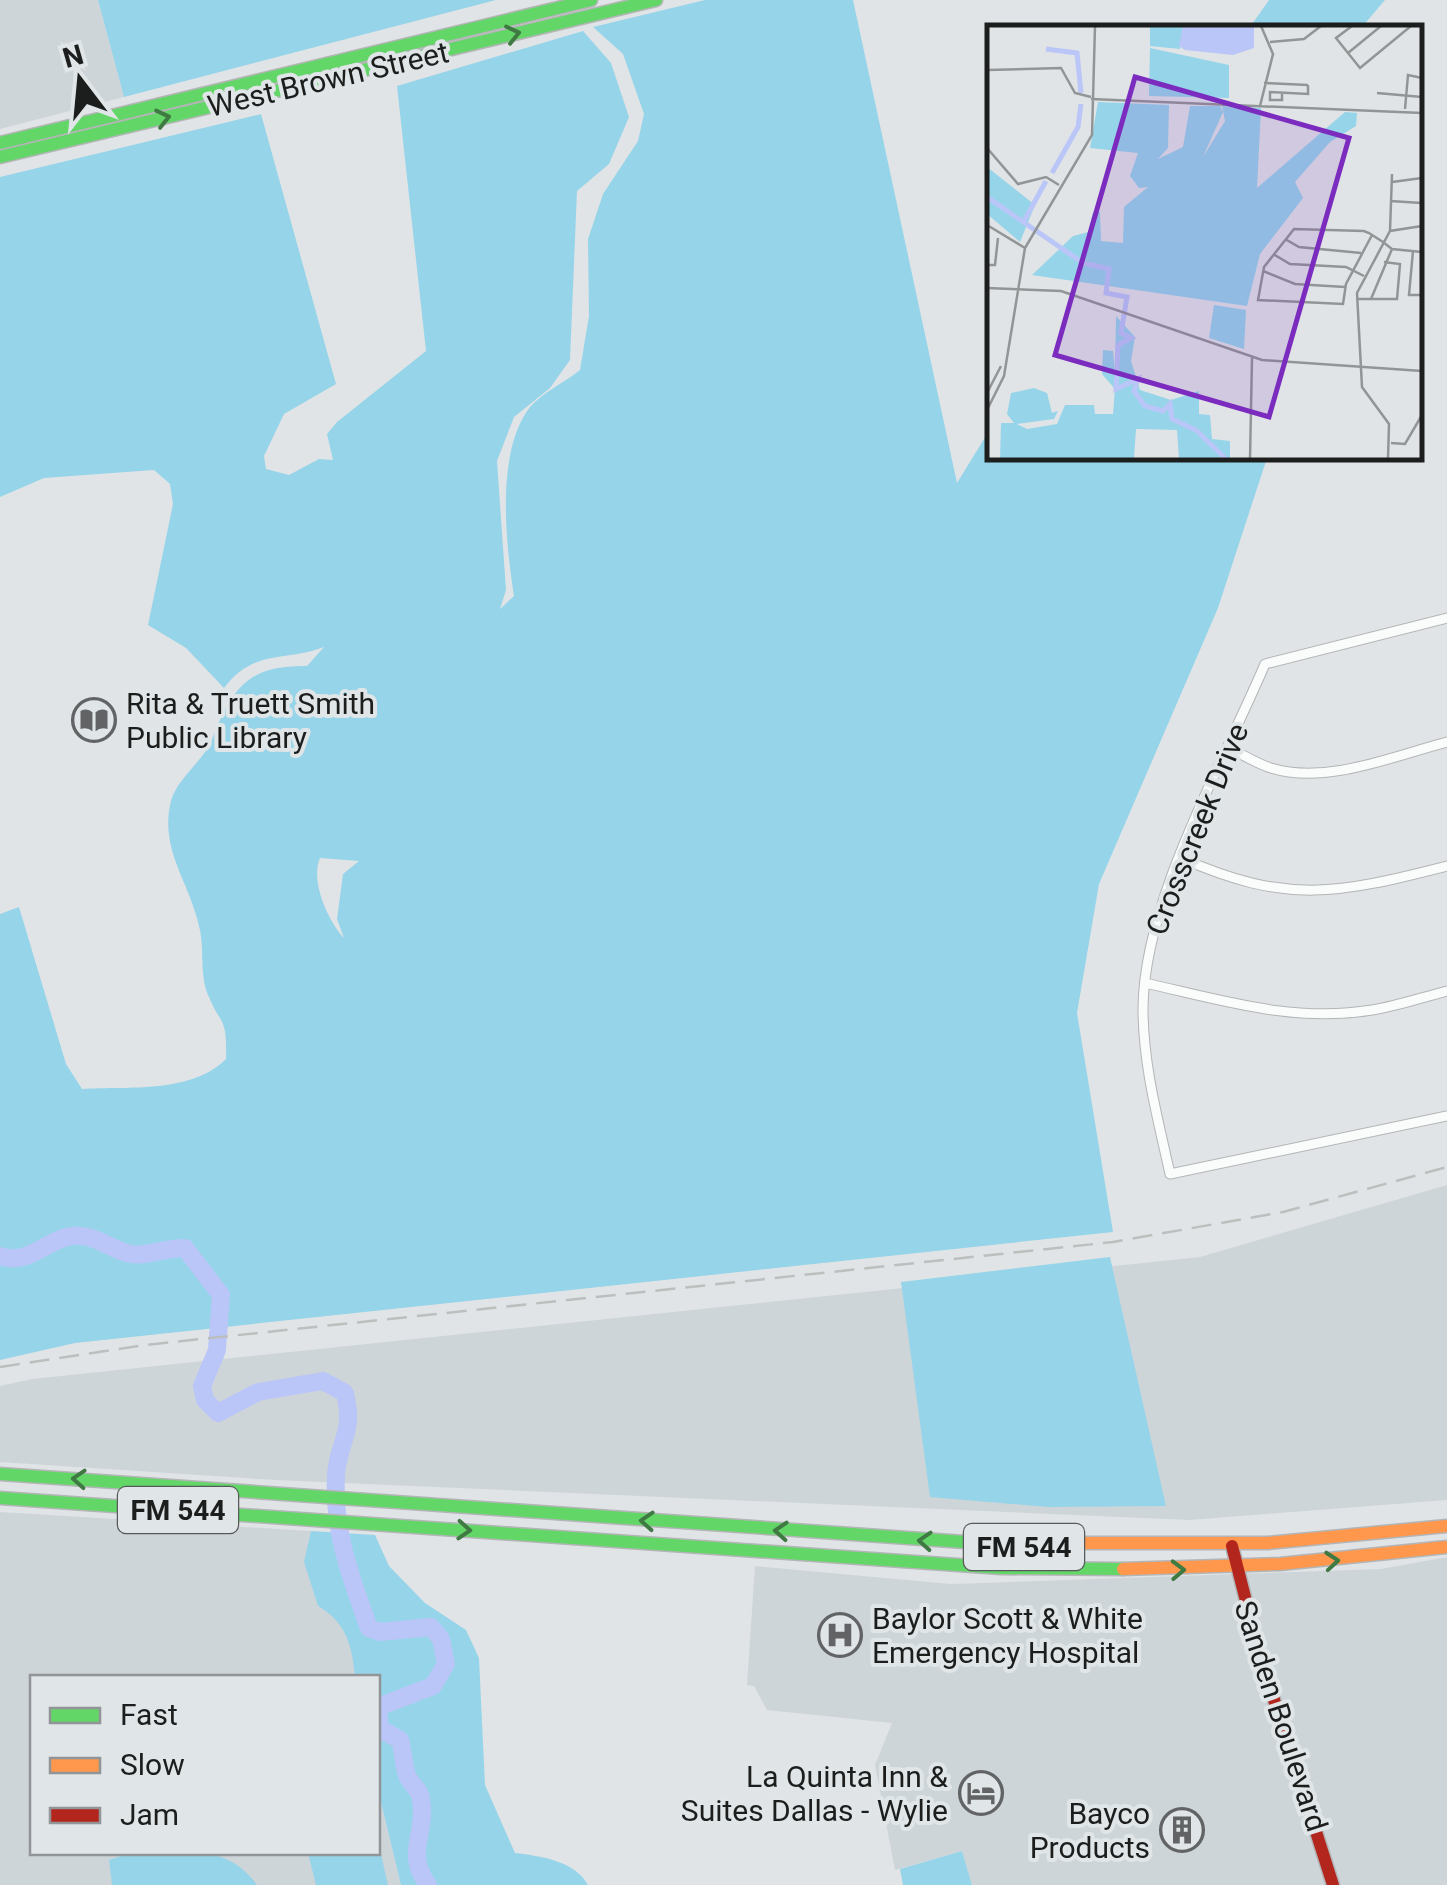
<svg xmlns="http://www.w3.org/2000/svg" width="1447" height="1885" font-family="Roboto,sans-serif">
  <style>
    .built { fill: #ced5d9 }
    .green { fill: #96d4e9; fill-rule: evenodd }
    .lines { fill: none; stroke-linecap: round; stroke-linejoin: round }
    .river { stroke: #bac6f7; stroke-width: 18 }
    .street-casing { stroke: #b3b5b6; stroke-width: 11 }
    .fast-casing { stroke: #b3b5b6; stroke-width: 15 }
    .slow-casing { stroke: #b3b5b6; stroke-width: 15 }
    .jam-casing { stroke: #b3b5b6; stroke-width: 15 }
    .street { stroke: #fafbfb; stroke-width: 9 }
    .fast { stroke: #63d668; stroke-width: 12 }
    .slow { stroke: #ff974d; stroke-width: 12 }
    .jam { stroke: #b3261e; stroke-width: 12 }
    .rail { stroke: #bdbfbf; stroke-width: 2.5; stroke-dasharray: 20 10; stroke-linecap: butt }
    .oneway { stroke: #407a43 }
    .labels { text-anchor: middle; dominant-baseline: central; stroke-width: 8; stroke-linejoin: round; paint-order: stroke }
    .shield { fill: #e0e5e7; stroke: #575a5a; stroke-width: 2.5 }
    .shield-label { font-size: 28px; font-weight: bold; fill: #1c1e1e }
    .street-label { font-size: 30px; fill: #1c1e1e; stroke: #e0e5e7 }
    .poi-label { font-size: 30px; fill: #1c1e1e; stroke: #e0e5e7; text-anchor: start }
    .inset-river { fill: none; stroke: #bac6f7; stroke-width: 5 }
    .inset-road { fill: none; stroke: #929596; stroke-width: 2.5 }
    .view { fill: #7b2cbf; fill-opacity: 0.15; stroke: #7b2cbf; stroke-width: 5 }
    .inset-edge { fill: none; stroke: #1c1e1e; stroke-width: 5 }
  </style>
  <rect width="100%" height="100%" fill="#e1e4e6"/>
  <!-- built -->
  <g class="built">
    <polygon points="0,0 98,0 124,97 0,129"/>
    <polygon points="1447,1185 1447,1500 1190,1520 275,1480 0,1462 0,1386 32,1379 1200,1257"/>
    <polygon points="0,1512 311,1531 305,1562 318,1606 336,1616 352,1646 355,1677 32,1678 32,1852 378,1852 378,1790 401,1885 0,1885"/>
    <polygon points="1447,1557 1447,1885 972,1885 962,1851 895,1870 875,1765 892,1723 767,1710 754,1686 747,1685 755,1566 951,1584 1381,1569"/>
  </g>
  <!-- green -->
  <g class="green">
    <polygon points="98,0 496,0 124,97"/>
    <path d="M705 0H853L957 483 989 431V458H1267L1218 608 1099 884 1077 1013 1113 1232 75 1343 0 1360V914L19 907 66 1064 82 1089C128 1086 191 1094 226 1059 227 1016 222 1028 208 995 199 972 205 949 199 926 189 881 159 849 171 801 177 778 205 760 213 737 233 686 250 665 307 666L324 647C286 662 254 648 224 688L186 648 148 625 173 504 170 484 154 470 44 478 0 497V177L261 114 336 384 284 414 264 456 266 469 289 475 319 459 333 460 327 434 337 422 426 351 397 86 583 31 611 63 629 117 609 164 577 191 570 360 550 388 514 417 497 461 506 590 500 609 514 596C506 544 495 452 530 407 542 393 565 382 580 370L589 316 588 239 603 194 638 141 644 114 623 54 593 27ZM320 858 359 861 343 874 337 919 344 938C328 921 310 881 320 858Z"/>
    <polygon points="1269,0 1385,0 1362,27 1250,27"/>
    <polygon points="1110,1257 1166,1506 1049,1507 930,1497 901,1282"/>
    <path d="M311 1531 375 1535 389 1566 425 1603 466 1630 479 1658 485 1785 515 1853C541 1856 575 1861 588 1885H401L378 1790V1678L355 1677C352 1646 347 1623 318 1606L304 1562Z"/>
    <polygon points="378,1841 388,1885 316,1885 308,1853 378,1852"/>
    <polygon points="962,1851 972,1885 903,1885 900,1869"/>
    <path d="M133 1852C180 1852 227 1842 257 1885H112L109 1860Z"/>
  </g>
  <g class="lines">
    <!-- river -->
    <g class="river">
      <path d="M0 1256C30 1266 46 1239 72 1236 94 1233 111 1250 131 1254 146 1257 168 1247 185 1248L221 1295 217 1350 202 1386 205 1400 218 1413 258 1392 323 1381 345 1393C355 1435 338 1440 336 1476 333 1531 351 1578 369 1628L380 1632 431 1627 441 1639 446 1664 433 1686 378 1707"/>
      <path d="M378 1711 380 1729 400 1740C404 1752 403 1770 409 1779 414 1788 420 1789 421 1799 427 1836 404 1851 428 1885"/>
    </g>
    <!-- street casing -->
    <g class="street-casing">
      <g id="street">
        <path d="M1447 618 1265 664C1222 765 1144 900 1143 1008 1143 1065 1158 1119 1170 1174L1447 1116"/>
        <path d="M1229 748C1242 754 1257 764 1271 768 1327 785 1393 756 1447 742"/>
        <path d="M1181 858C1288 905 1337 894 1447 866"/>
        <path d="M1145 983C1221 1000 1293 1023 1372 1010 1397 1006 1423 997 1447 991"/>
      </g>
    </g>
    <!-- fast casing -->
    <g class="fast-casing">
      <g id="fast">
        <polyline points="0,143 591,0"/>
        <polyline points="0,157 656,0"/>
        <polyline points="0,1474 979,1543"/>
        <polyline points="0,1498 1001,1568 1123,1569"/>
      </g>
    </g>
    <!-- slow casing -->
    <g class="slow-casing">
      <g id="slow">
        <polyline points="979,1543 1268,1543 1447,1526"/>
        <polyline points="1123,1569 1280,1564 1447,1547"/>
      </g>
    </g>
    <!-- jam casing -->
    <g class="jam-casing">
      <polyline id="jam" points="1232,1546 1260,1656 1333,1885"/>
    </g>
    <!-- street -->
    <use href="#street" class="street"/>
    <!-- fast -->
    <use href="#fast" class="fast"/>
    <!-- slow -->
    <use href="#slow" class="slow"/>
    <!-- jam -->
    <use href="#jam" class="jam"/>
    <!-- rail -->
    <polyline class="rail" points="0,1367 145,1345 1113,1242 1283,1212 1447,1167"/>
  </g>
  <!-- one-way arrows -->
  <defs><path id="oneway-chevron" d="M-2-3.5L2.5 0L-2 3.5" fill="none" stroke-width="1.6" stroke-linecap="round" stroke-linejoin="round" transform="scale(2.5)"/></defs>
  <g class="oneway">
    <use href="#oneway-chevron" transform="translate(513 34) rotate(-13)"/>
    <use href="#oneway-chevron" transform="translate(163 118) rotate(-13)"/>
    <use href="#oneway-chevron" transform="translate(79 1479) rotate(-176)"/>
    <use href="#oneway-chevron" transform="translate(647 1521) rotate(-176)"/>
    <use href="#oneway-chevron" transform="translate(464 1530) rotate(4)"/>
    <use href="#oneway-chevron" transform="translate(781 1531) rotate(-176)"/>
    <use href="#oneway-chevron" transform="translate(925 1541) rotate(-176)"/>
    <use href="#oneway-chevron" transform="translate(1332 1561) rotate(-5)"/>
    <use href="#oneway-chevron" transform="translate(1178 1570) rotate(-2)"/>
  </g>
  <!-- icons -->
  <defs>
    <g id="library-ring" transform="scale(2.25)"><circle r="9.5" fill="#e0e5e7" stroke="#616364" stroke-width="1.5"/><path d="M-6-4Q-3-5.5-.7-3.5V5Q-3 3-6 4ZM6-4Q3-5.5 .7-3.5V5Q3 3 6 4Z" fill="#616364"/></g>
    <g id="hospital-ring" transform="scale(2.25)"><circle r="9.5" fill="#e0e5e7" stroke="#616364" stroke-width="1.5"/><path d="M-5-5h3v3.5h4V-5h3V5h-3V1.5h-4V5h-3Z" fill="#616364"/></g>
    <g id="hotel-ring" transform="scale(2.25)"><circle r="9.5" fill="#e0e5e7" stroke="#616364" stroke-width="1.5"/><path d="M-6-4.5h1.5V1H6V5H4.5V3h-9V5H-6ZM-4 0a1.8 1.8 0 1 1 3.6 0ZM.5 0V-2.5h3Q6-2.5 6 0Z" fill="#616364"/></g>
    <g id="building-ring" transform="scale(2.25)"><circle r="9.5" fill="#e0e5e7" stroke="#616364" stroke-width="1.5"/><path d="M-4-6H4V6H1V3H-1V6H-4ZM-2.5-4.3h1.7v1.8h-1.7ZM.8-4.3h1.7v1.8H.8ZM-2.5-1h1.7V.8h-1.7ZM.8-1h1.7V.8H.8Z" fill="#616364"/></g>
  </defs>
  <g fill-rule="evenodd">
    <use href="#library-ring" x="94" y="720"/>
    <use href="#hospital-ring" x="840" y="1635"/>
    <use href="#hotel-ring" x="981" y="1793"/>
    <use href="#building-ring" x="1182" y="1830"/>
  </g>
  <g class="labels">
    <!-- shield labels -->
    <g class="shield">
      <rect x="118" y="1487" width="120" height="46" rx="8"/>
      <rect x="964" y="1524" width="120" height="46" rx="8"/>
    </g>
    <g class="shield-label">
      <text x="178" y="1510">FM 544</text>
      <text x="1024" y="1547">FM 544</text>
    </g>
    <!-- street labels -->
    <g class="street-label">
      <text transform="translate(328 79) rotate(-13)">West Brown Street</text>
      <text transform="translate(1197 829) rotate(-68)">Crosscreek Drive</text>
      <text transform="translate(1281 1716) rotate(72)">Sanden Boulevard</text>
    </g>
    <!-- poi labels -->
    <g class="poi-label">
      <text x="126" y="703">Rita &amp; Truett Smith<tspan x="126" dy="34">Public Library</tspan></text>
      <text x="872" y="1618">Baylor Scott &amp; White<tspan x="872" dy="34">Emergency Hospital</tspan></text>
      <text x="948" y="1776" text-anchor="end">La Quinta Inn &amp;<tspan x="948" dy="34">Suites Dallas - Wylie</tspan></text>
      <text x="1150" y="1813" text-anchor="end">Bayco<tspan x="1150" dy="34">Products</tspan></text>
    </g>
  </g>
  <!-- overview -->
  <g transform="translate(987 25)">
    <rect width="435" height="435" fill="#e1e4e6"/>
    <path d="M163 1H196L193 24 163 21ZM163 23 242 40V73L162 71ZM111 77 182 80 181 123 171 134 196 122 203 81H233L236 87 216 132 238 96 235 81 274 83 270 163 358 87 370 88 369 101 343 117 308 157 316 173 273 229 260 281 45 250 86 211 101 207 106 187H113L114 216 136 218 137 182 161 162 152 163 143 151 151 128 103 123ZM0 142 48 180 33 217 0 189ZM227 280 259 285 257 324 222 313ZM129 291 148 312 144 336 153 365 184 375 212 366V389L223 390 225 414 243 416V434H192L190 405 149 404 147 434H13L14 398H27L20 389 24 368 47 363 60 368 65 388 71 386 67 394 30 399 40 404 70 399 78 380H107L108 389H126L128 364 115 349 116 325 126 326 128 347Z" fill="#96d4e9"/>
    <path d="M196 1H267V23L246 30 198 25 192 21Z" fill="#bac6f7"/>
    <path class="inset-river" d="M59 24 90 28 94 68M65 148 91 102 94 79M0 172 96 238 122 244 119 268 140 272 134 308 144 313 131 320 129 364 151 354 147 366 158 381 176 386 183 379 185 394 209 405 239 434M36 198 59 156"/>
    <path class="inset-road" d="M365 1 349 13 373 43 424 1M283 17 317 14 334 1M361 28 394 1M0 45 74 43 88 68 104 72M277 58 321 60M295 68V75H283V67L321 69V60M390 68 435 72M104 74 435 88M273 81 286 29 274 1M418 84 421 50 435 53M0 123 31 159 59 152 72 160M405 157 435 153M403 176 435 178M0 200 38 223M403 206 405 149M385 210 359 259 356 279 271 275 277 242 307 204 377 206 382 208 396 217 405 224 435 227M298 214 312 222 374 228M426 226 422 270H435M286 229 303 239 359 242 377 251M0 240H8L11 213M276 246 308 259 358 262M0 263 74 266 275 335 435 346M370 274H410L413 239 397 237M384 274 405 224M0 368 14 341M0 385 17 351 38 223 105 110 108 1M404 418 418 419 435 390M263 434 265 333M401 434 402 399 375 362 370 268 403 206 435 201"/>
    <path class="view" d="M148 52 362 113 282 392 68 330Z"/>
    <rect width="435" height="435" class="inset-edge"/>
  </g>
  <!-- legend -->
  <rect x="30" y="1675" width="350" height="180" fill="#e0e5e7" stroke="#929597" stroke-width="2.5"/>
  <rect x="50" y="1708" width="50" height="15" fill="#63d668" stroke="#929597" stroke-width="2.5"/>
  <text x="120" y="1725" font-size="30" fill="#1c1e1e">Fast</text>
  <rect x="50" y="1758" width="50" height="15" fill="#ff974d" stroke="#929597" stroke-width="2.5"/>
  <text x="120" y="1775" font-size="30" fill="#1c1e1e">Slow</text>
  <rect x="50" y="1808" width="50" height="15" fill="#b3261e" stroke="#929597" stroke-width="2.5"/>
  <text x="120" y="1825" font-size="30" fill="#1c1e1e">Jam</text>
  <!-- north arrow -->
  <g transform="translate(80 80) rotate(344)" stroke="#e0e5e7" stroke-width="8" paint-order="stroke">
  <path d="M0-8L18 38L0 25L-18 38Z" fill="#1c1e1e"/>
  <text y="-15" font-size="28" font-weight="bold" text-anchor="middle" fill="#1c1e1e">N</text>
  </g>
</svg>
